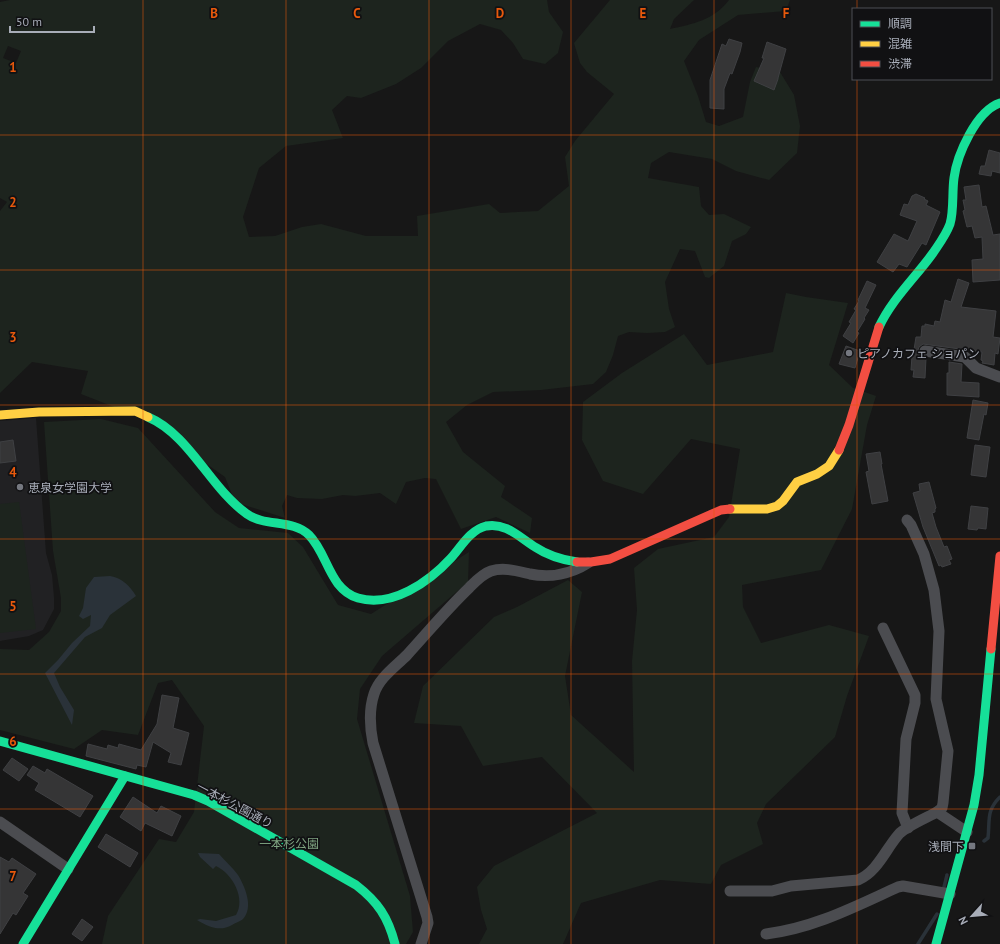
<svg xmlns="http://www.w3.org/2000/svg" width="1000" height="944" font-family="'PT Sans','Noto Sans JP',sans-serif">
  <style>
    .built { fill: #212123 }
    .green { fill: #1d241e; fill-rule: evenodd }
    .water { fill: #2a3239 }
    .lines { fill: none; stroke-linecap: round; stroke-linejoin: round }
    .stream { stroke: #2a3239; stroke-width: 3.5 }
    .building { fill: #353536; stroke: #3f4043 }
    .street { stroke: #4b4c50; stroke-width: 11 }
    .fast { stroke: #16e098; stroke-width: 9 }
    .slow { stroke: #ffcf43; stroke-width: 9 }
    .jam { stroke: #f24e42; stroke-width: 9 }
    .grid { fill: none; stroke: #e8590c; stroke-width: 1; stroke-opacity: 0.55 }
    .poi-dot { fill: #757880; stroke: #111113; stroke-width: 1.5 }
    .labels { text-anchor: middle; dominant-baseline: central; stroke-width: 3.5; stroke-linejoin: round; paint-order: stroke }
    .poi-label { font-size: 12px; fill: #a8adb8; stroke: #111113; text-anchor: start }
    .street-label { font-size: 12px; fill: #a8adb8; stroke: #111113 }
    .park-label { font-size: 12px; fill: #7fa381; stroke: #111113 }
    .grid-label { font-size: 13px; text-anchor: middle; font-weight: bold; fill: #e8590c; stroke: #111113; stroke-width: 3.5; stroke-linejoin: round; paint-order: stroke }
  </style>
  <rect width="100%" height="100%" fill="#171717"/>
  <!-- built -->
  <polygon class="built" points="36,418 46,553 52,575 54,598 54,609 43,630 29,636 0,641 0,421"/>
  <!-- green -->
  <g class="green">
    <path d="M10 0H547L549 12 563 32 558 53 545 64 523 59 513 43 501 30 480 24 448 41 421 68 396 84 361 98 347 96 332 110 343 138 286 146 259 168 243 217 249 237 275 236 302 227 321 224 366 236H418L417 216 489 204 500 213 538 211 569 186 565 157 575 141 614 94 587 72 580 63 574 43 610 0H694L674 19 670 29C693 24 714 20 729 0H790L786 11 738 15 699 40 684 61 698 96 706 122 719 126 743 117 750 82 756 67 780 72 794 95 800 126 797 153 769 180 736 171 712 159 669 152 651 163 648 178 699 187 701 206 709 215 724 214 751 227 746 234 732 241 724 266 709 278 705 277 695 251 680 249 665 282 669 309 675 327 665 332 647 333 629 332 618 336 613 355 606 372 593 384 541 390 493 392 467 405 446 422 463 452 505 486 501 497 532 518 530 533 496 517 461 529 436 479 425 478 406 482 396 504 380 493 355 496 343 495 322 499 297 498 287 495 282 506 285 518 235 502 225 477 201 460 175 431 81 394 88 371 32 362 0 393V211L7 202 0 198V2ZM8 46 21 51 16 63 3 58Z"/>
    <polygon points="786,293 806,297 848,303 829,365 853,388 876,396 867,425 852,509 821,570 742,585 743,607 761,643 829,625 869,636 847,696 835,737 766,804 757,823 763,844 721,865 711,884 660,880 581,903 563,944 479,944 487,929 481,910 477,887 494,866 597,813 542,757 483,766 461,726 414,723 423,686 494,617 517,607 568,580 582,592 565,676 571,715 634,772 632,661 637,610 634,568 658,549 714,537 729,517 740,449 691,439 643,494 603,481 582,440 583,402 622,373 684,334 707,365 773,352"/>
    <polygon points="101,419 138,428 215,512 239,528 288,533 303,547 338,605 371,614 469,552 468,582 382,656 360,689 357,719 410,896 413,932 406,944 102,944 108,916 159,839 176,842 194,812 204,726 172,680 158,683 138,735 102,730 74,749 0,730 0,649 29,650 49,632 61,611 61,598 53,551 44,422"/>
    <polygon points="19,502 36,629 0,633 0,504"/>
  </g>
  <!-- water -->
  <g class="water">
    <path d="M110 576C122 578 130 586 136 596L110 615 102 628 85 637 54 673 60 687 74 710 72 725 45 673 58 660 72 643 90 626 91 615 83 619 79 616 83 608 86 588 94 577Z"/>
    <path d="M198 853 219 854C225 861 233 868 238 875 245 887 254 907 243 919 241 921 235 923 232 925 220 932 209 927 197 920L200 919 216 921 236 915C246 899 233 874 216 866L213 869 200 857Z"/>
  </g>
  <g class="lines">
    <!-- stream -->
    <g class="stream">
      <path d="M984 841 988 838C990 820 986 811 1000 797"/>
      <polyline points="943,891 947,875"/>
      <polyline points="918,944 937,914"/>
    </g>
  </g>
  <!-- building -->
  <g class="building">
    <polygon points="729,39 742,43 740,52 732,74 730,73 724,89 724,109 710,108 710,80 722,44 726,46"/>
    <polygon points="767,42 786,49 778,78 778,79 774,90 754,81 764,58 762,58"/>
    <polygon points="989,150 1000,153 1000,173 992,171 991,176 979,174 981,166 985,166"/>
    <polygon points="979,185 982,207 986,206 993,235 1000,234 1000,280 973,282 972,260 983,259 982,237 975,238 972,226 967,227 963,211 965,210 963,200 966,200 964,187"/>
    <polygon points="916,194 925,198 924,199 928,201 926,205 940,212 926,245 922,243 907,267 899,264 893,272 877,262 894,234 908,241 917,221 900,215 904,204 908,205 912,196"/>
    <polygon points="958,279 969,283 961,307 996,311 993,337 1000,338 998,354 995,353 994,365 982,363 983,361 981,360 982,352 923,344 919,347 918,350 920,356 926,358 925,378 913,377 914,370 911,370 912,356 913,356 916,337 921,337 922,326 925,326 925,324 934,326 935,321 940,322 945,300 951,302"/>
    <polygon points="867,281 876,285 865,308 869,310 864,318 865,319 857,332 859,333 853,343 843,336 851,323 849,322 856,310 854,309 859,301 858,300"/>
    <polygon points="846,346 860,351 855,368 839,364"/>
    <polygon points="949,362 962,364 961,382 979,383 979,397 947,395 947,373 949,373"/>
    <polygon points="973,400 988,403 986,415 984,414 979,440 967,438"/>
    <polygon points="13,440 16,461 0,463 0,442"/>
    <polygon points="975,445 990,447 986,477 971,475"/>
    <polygon points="880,452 882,464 881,464 888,501 872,504 866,472 869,471 866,454"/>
    <polygon points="929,482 936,508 935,509 935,512 932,513 936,527 944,547 947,546 952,559 949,560 951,564 942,567 941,565 939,566 923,527 913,493 920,491 919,484"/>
    <polygon points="971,506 988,508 986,529 978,528 977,530 968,529"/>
    <polygon points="162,695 179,698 173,728 189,733 181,765 168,762 171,753 153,742 146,767 137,765 136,769 86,756 88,744 107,749 108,745 118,748 119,744 141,750 157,724"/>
    <polygon points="12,758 28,769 19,781 3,770"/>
    <polygon points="33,766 45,773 47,769 93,796 80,817 35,790 39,783 27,775"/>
    <polygon points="133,797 157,813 161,806 181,816 172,836 145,823 141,831 120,817"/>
    <polygon points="106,834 138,853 130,867 98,847"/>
    <polygon points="0,857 9,862 12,858 36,874 23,893 28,896 16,915 13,913 0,934"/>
    <polygon points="82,919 93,927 82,941 72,934"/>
  </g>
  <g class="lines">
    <!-- street -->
    <g class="street">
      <polyline points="925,351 965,357 976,368 1000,377"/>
      <polyline points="907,520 911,525 924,554 934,590 939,631 936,699 948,751 943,803 942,808 937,812"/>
      <polyline points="883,628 915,695 915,703 906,739 902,813 908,828"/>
      <polyline points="0,822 68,869"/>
      <path d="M730 891H772L791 886 858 880C878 871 885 850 899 834 905 827 928 817 937 812L967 832"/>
      <path d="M766 934C814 928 854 907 898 887L903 886 950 894"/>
      <path d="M421 944 428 923 427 917 373 743C370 728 369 709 374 694 379 678 395 667 407 655 428 632 447 609 469 588 475 582 482 574 491 571 504 567 517 571 530 574 550 578 571 574 588 563"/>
    </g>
    <!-- fast -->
    <g class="fast">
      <path d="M879 327C892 299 915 278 933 253 939 244 946 235 950 224 954 211 952 192 954 178 957 155 976 111 1000 103"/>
      <path d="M148 417C190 435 210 488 247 514 265 527 293 519 309 535 328 554 329 589 358 598 392 608 429 582 451 558 461 547 470 530 486 526 506 522 520 538 535 547 547 555 563 560 577 562"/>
      <path d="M0 741 194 795 208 801 356 885C378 902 388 917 395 944"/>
      <polyline points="23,944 125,776"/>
      <polyline points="936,944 974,805 979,775 991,649"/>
    </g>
    <!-- slow -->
    <g class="slow">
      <polyline points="0,415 39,412 135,411 148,417"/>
      <polyline points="730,509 767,509 777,506 783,501 797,482 817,474 829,466 839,450"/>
    </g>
    <!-- jam -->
    <g class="jam">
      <polyline points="839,450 849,425 879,327"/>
      <polyline points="577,562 591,562 610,559 721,510 730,509"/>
      <polyline points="991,649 1000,556"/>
    </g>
  </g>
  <!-- grid -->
  <path class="grid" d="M143 0V944M286 0V944M429 0V944M571 0V944M714 0V944M857 0V9M857 79V944M0 135H1000M0 270H1000M0 405H1000M0 539H1000M0 674H1000M0 809H1000"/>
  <!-- markers -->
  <g class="poi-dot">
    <circle cx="849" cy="353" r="4"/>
    <circle cx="20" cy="487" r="4"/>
    <rect x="968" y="842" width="8" height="8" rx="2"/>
  </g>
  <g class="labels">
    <!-- poi labels -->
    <g class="poi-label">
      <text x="857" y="353">ピアノカフェ ショパン</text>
      <text x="28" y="487">恵泉女学園大学</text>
      <text x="964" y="846" text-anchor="end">浅間下</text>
    </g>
    <!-- street labels -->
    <g class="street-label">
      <text transform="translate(235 805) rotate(28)">一本杉公園通り</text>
    </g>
    <!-- park labels -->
    <g class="park-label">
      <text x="289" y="843">一本杉公園</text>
    </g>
  </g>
  <g class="grid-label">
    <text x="214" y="18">B</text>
    <text x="357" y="18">C</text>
    <text x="500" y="18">D</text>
    <text x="643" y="18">E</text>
    <text x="786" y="18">F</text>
    <text x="13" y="72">1</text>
    <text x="13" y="207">2</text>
    <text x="13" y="342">3</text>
    <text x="13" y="477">4</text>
    <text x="13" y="611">5</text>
    <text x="13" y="746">6</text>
    <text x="13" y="881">7</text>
  </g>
  <!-- legend -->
  <rect x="852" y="8" width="140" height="72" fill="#111113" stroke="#4d4f55"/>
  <rect x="860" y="21" width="20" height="6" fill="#16e098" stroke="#4d4f55"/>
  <text x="888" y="28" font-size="12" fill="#a8adb8">順調</text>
  <rect x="860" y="41" width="20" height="6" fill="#ffcf43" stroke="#4d4f55"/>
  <text x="888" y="48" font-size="12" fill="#a8adb8">混雑</text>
  <rect x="860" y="61" width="20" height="6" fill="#f24e42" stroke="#4d4f55"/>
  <text x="888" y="68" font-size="12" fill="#a8adb8">渋滞</text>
  <!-- north arrow -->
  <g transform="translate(972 916) rotate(243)" stroke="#111113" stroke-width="3" paint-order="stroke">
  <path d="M0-3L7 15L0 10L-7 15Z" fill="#a8adb8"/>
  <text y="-6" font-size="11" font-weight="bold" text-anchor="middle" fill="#a8adb8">N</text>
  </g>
  <!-- scale -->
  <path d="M10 26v6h84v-6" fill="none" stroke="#a8adb8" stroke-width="2"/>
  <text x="16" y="26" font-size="12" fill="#a8adb8" stroke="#111113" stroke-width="3" paint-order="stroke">50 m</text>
</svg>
